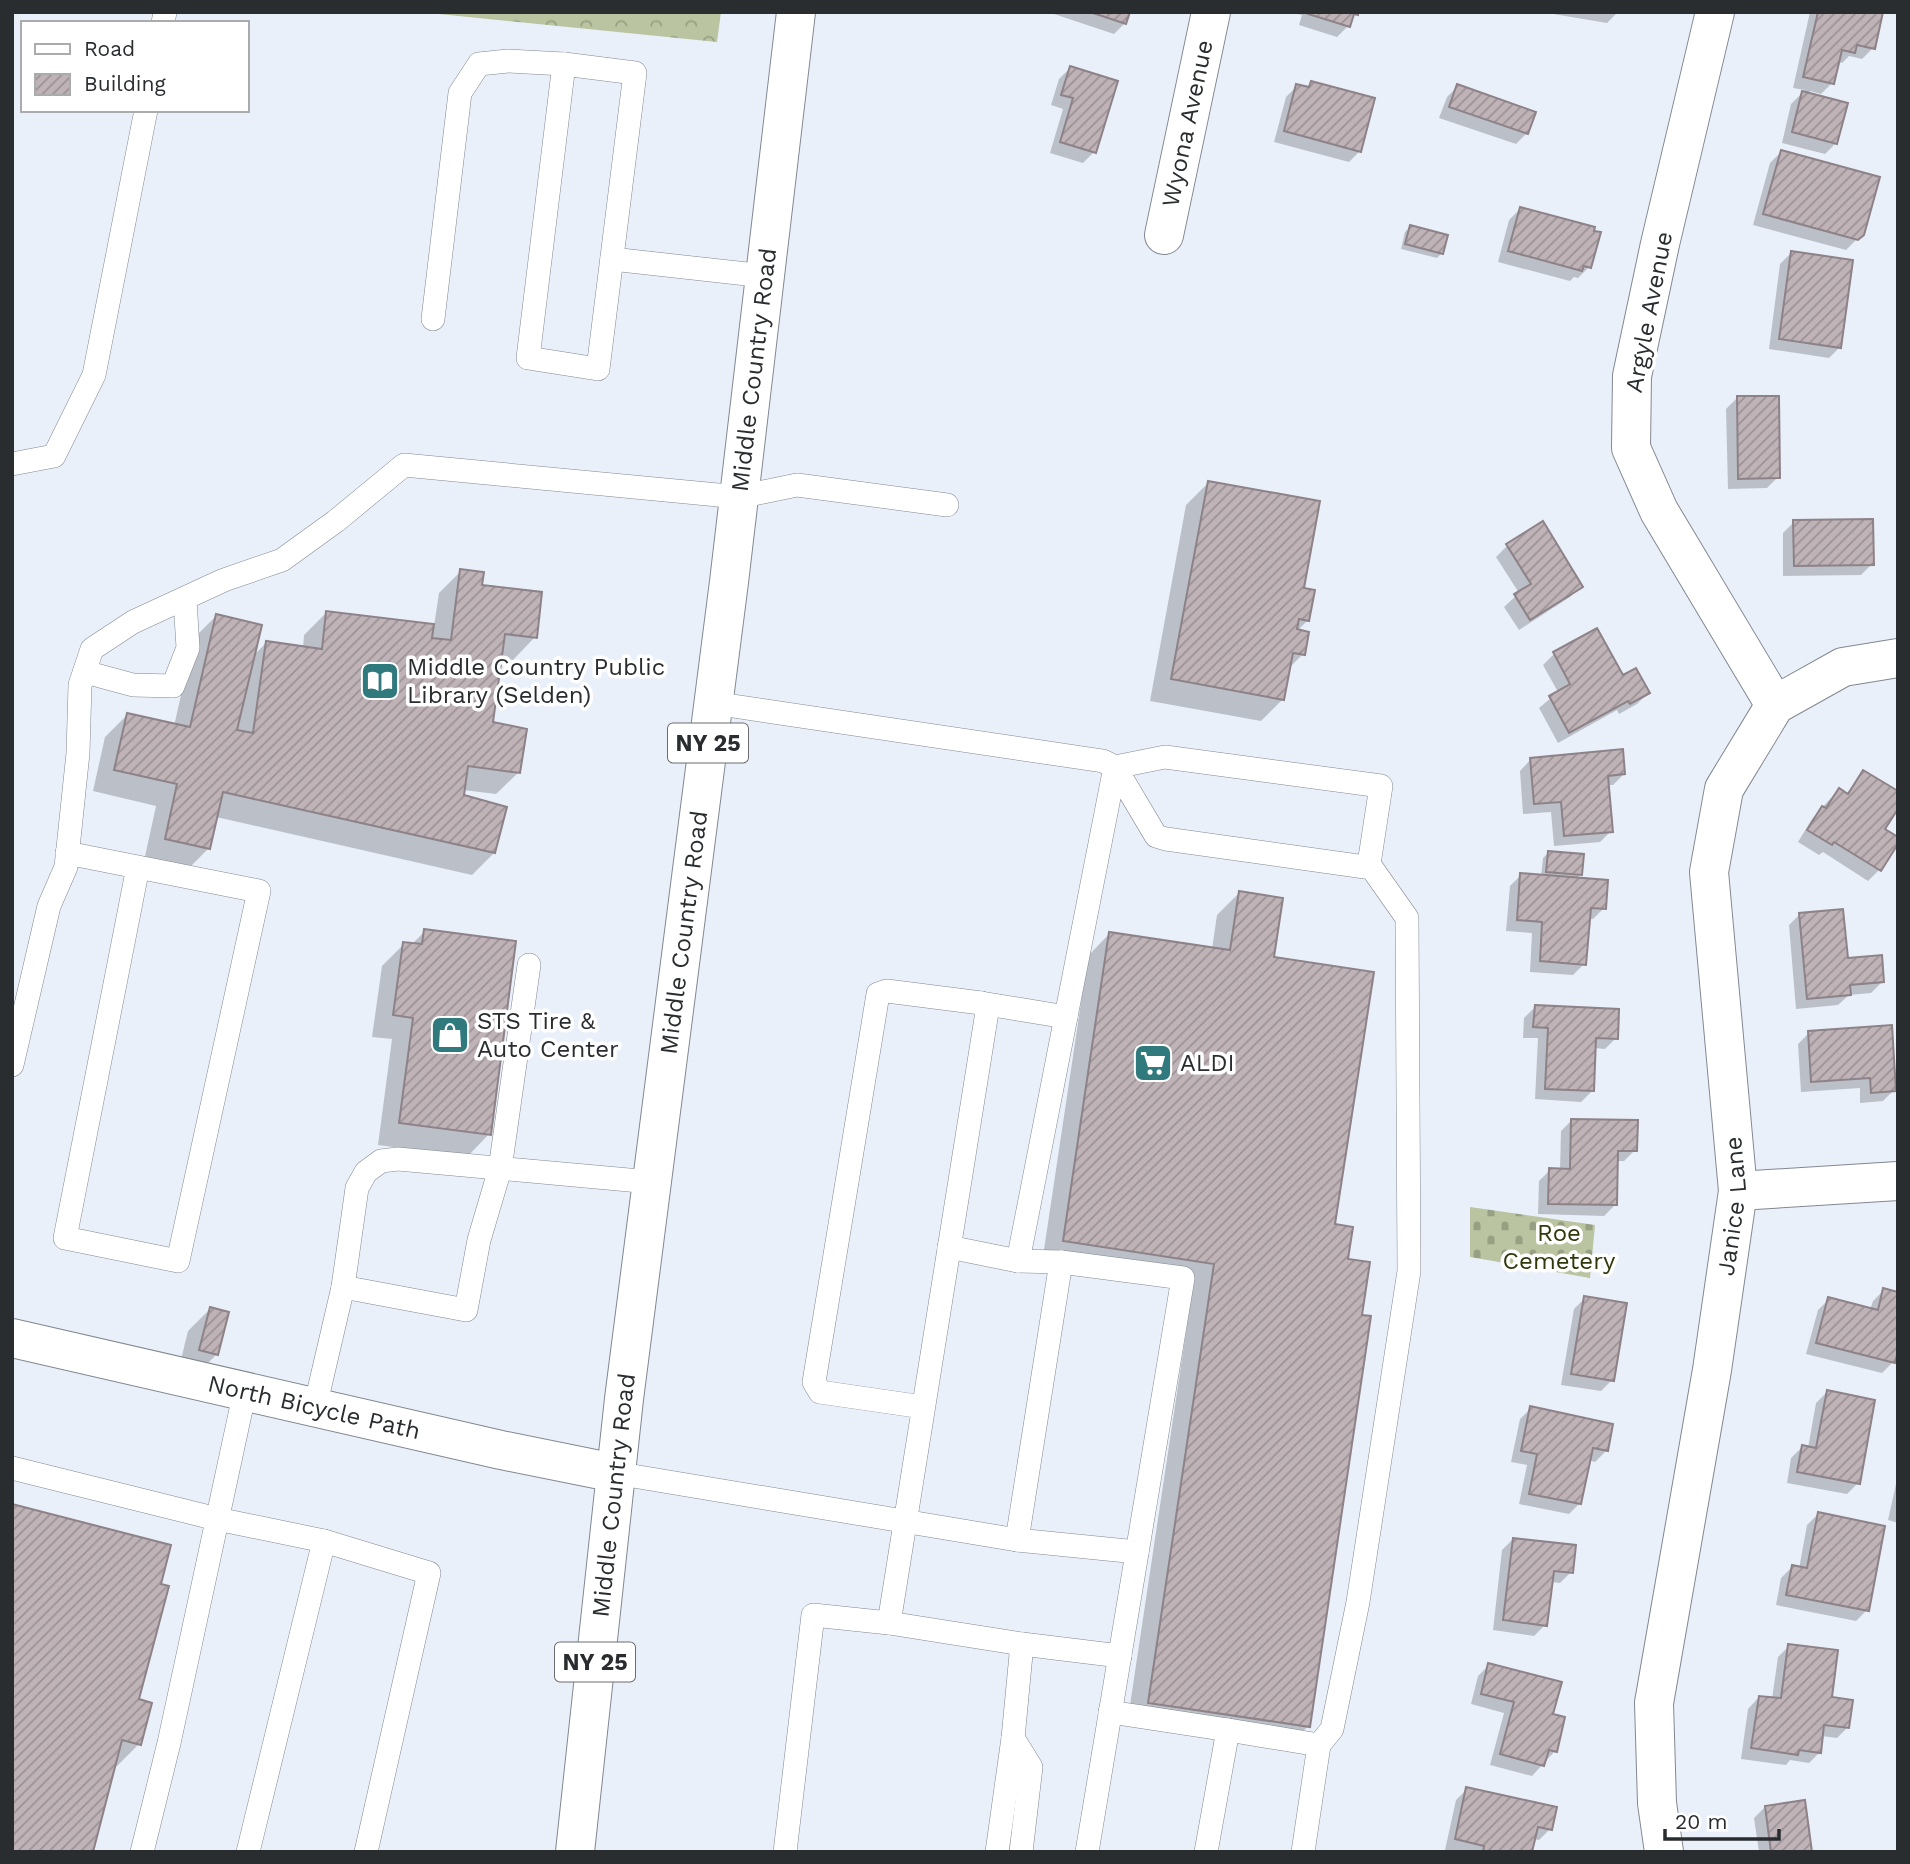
<svg xmlns="http://www.w3.org/2000/svg" width="1910" height="1864" font-family="'Work Sans',sans-serif">
  <style>
    .forest { fill: url(#forest-crowns) }
    .cemetery { fill: url(#cemetery-stones) }
    .shadow { fill: #0003 }
    .building { fill: url(#building-hatch); stroke: #8d8287; stroke-width: 2 }
    .lines { fill: none; stroke-linecap: round; stroke-linejoin: round }
    .lane-casing { stroke: #828891; stroke-width: 24 }
    .street-casing { stroke: #828891; stroke-width: 40 }
    .secondary-casing { stroke: #828891; stroke-width: 40 }
    .primary-casing { stroke: #828891; stroke-width: 40 }
    .lane { stroke: #fff; stroke-width: 23 }
    .street { stroke: #fff; stroke-width: 38 }
    .secondary { stroke: #fff; stroke-width: 38 }
    .primary { stroke: #fff; stroke-width: 38 }
    .labels { text-anchor: middle; dominant-baseline: central; stroke-width: 7; stroke-linejoin: round; paint-order: stroke }
    .shield { fill: #fff; stroke: #6a6c6e; stroke-width: 2 }
    .shield-label { font-size: 23px; font-weight: bold; fill: #2a2d30 }
    .street-label { font-size: 24px; fill: #2a2d30; stroke: #fff }
    .poi-label { font-size: 24px; fill: #2a2d30; stroke: #fff; text-anchor: start }
    .park-label { font-size: 24px; fill: #2f380b; stroke: #fff }
  </style>
  <defs>
    <pattern id="forest-crowns" width="20" height="18" patternUnits="userSpaceOnUse" patternTransform="scale(1.75)"><rect width="20" height="18" fill="#bac4a0"/><path d="M2 6a3 3 0 1 1 6 0M12 15a3 3 0 1 1 6 0" fill="none" stroke="#97a083"/></pattern>
    <pattern id="cemetery-stones" width="16" height="16" patternUnits="userSpaceOnUse" patternTransform="scale(1.75)"><rect width="16" height="16" fill="#bac4a0"/><path d="M2 7V4a2 2 0 0 1 4 0v3zM10 15v-3a2 2 0 0 1 4 0v3z" fill="#97a083"/></pattern>
    <pattern id="building-hatch" width="6" height="6" patternUnits="userSpaceOnUse" patternTransform="scale(1.75)"><rect width="6" height="6" fill="#bfb3b7"/><path d="M-1 1l2-2M0 6l6-6M5 7l2-2" fill="none" stroke="#9b9295"/></pattern>
  </defs>
  <rect width="100%" height="100%" fill="#eaf0fa"/>
  <!-- forest -->
  <polygon class="forest" points="419,12 721,12 717,42"/>
  <!-- cemetery -->
  <polygon class="cemetery" points="1470,1207 1595,1225 1590,1278 1470,1257"/>
  <!-- shadow -->
  <g class="shadow">
    <polygon points="1048,12 1128,12 1125,23 1114,34"/>
    <polygon points="1357,12 1348,26 1337,37 1299,25 1302,15 1293,13"/>
    <polygon points="1541,12 1618,12 1607,23"/>
    <polygon points="1810,12 1881,12 1873,48 1862,59 1849,56 1842,63 1837,62 1832,83 1821,94 1810,91 1809,95 1836,143 1825,154 1782,143 1791,104 1805,90 1793,88"/>
    <polygon points="1070,68 1094,152 1083,163 1050,153 1063,109 1051,105 1059,79"/>
    <polygon points="1311,83 1360,151 1349,162 1274,142 1286,97 1297,86 1307,88"/>
    <polygon points="1458,86 1527,133 1516,144 1439,118 1447,97"/>
    <polygon points="1781,152 1862,234 1846,250 1753,225 1770,163"/>
    <polygon points="1520,209 1589,267 1578,278 1574,277 1570,281 1498,262 1509,220"/>
    <polygon points="1410,227 1442,253 1437,258 1401,249 1405,232"/>
    <polygon points="1791,253 1840,347 1829,358 1769,349 1780,264"/>
    <polygon points="1737,398 1778,477 1767,488 1728,489 1726,409"/>
    <polygon points="1208,483 1302,590 1308,620 1297,631 1303,654 1288,669 1283,699 1261,721 1150,701 1186,505"/>
    <polygon points="1794,522 1872,564 1861,575 1783,576 1783,533"/>
    <polygon points="1542,524 1581,586 1570,597 1519,630 1504,607 1519,593 1496,557 1507,546"/>
    <polygon points="461,571 535,637 513,660 500,658 491,723 519,772 496,794 463,790 462,796 494,853 472,875 216,817 208,849 186,871 144,861 156,806 93,791 105,737 127,715 174,726 194,638 216,616 252,657 266,643 303,648 304,635 326,613 434,626 439,593"/>
    <polygon points="1596,631 1623,677 1648,693 1637,704 1619,714 1617,710 1558,743 1539,708 1558,692 1543,665 1554,654"/>
    <polygon points="1531,759 1624,774 1613,785 1607,785 1611,831 1600,842 1554,846 1551,812 1523,814 1520,771"/>
    <polygon points="1864,772 1883,830 1898,841 1879,870 1868,881 1823,852 1819,855 1798,842 1812,819 1828,801 1839,790 1846,794"/>
    <polygon points="1548,853 1581,874 1576,879 1604,908 1593,919 1588,919 1584,964 1573,975 1530,972 1532,933 1506,931 1510,886 1521,875 1541,876 1543,858"/>
    <polygon points="1239,893 1272,958 1333,1226 1346,1260 1308,1726 1286,1749 1127,1725 1193,1286 1042,1263 1088,956 1110,933 1212,949 1217,915"/>
    <polygon points="1800,914 1846,960 1882,982 1871,993 1849,995 1838,1005 1796,1009 1789,925"/>
    <polygon points="425,931 489,1134 467,1157 378,1145 392,1039 372,1037 382,966 404,944 411,945"/>
    <polygon points="1535,1007 1616,1038 1605,1049 1594,1048 1592,1091 1581,1102 1535,1099 1538,1038 1523,1038 1524,1018"/>
    <polygon points="1809,1033 1894,1090 1883,1101 1860,1103 1860,1088 1801,1092 1798,1044"/>
    <polygon points="1572,1120 1635,1150 1624,1161 1616,1161 1615,1205 1604,1216 1538,1214 1539,1181 1550,1170 1560,1170 1561,1131"/>
    <polygon points="1884,1290 1893,1362 1882,1373 1806,1354 1818,1310 1829,1299 1870,1310 1873,1301"/>
    <polygon points="1585,1298 1612,1380 1601,1391 1561,1385 1574,1309"/>
    <polygon points="210,1309 217,1354 195,1376 178,1372 188,1331"/>
    <polygon points="1827,1392 1858,1483 1847,1494 1787,1483 1791,1458 1802,1447 1808,1448 1816,1403"/>
    <polygon points="1531,1408 1611,1425 1606,1451 1595,1462 1588,1460 1580,1503 1569,1514 1519,1504 1527,1465 1511,1462 1520,1419"/>
    <polygon points="1898,1475 1898,1523 1888,1520"/>
    <polygon points="1818,1514 1867,1610 1856,1621 1776,1605 1781,1578 1792,1567 1799,1569 1807,1525"/>
    <polygon points="1513,1539 1571,1572 1560,1583 1551,1582 1545,1625 1534,1636 1493,1630 1502,1550"/>
    <polygon points="159,1586 137,1701 139,1744 117,1766 114,1765"/>
    <polygon points="1789,1646 1830,1699 1848,1727 1837,1738 1821,1736 1820,1752 1809,1763 1790,1760 1786,1765 1741,1759 1748,1709 1759,1697 1772,1699 1778,1657"/>
    <polygon points="1489,1665 1551,1715 1555,1751 1532,1776 1490,1765 1504,1713 1471,1704 1478,1676"/>
    <polygon points="1467,1789 1550,1829 1539,1840 1533,1839 1530,1852 1445,1850 1456,1800"/>
    <polygon points="1765,1807 1811,1852 1759,1852 1754,1818"/>
  </g>
  <!-- building -->
  <g class="building">
    <polygon points="1090,12 1130,12 1126,24"/>
    <polygon points="1309,12 1358,12 1358,15 1354,14 1350,27 1308,14"/>
    <polygon points="1818,12 1883,12 1875,49 1857,45 1855,53 1842,50 1834,84 1803,77"/>
    <polygon points="1070,66 1118,81 1096,153 1060,142 1073,98 1061,95"/>
    <polygon points="1311,81 1375,98 1361,152 1284,131 1296,84 1309,87"/>
    <polygon points="1457,84 1536,112 1528,134 1449,107"/>
    <polygon points="1802,91 1848,103 1837,144 1792,132"/>
    <polygon points="1781,150 1880,177 1864,235 1858,240 1763,214"/>
    <polygon points="1520,207 1595,227 1594,231 1601,232 1591,268 1584,266 1582,271 1508,251"/>
    <polygon points="1410,225 1448,235 1443,254 1405,244"/>
    <polygon points="1791,251 1853,260 1841,348 1779,339"/>
    <polygon points="1737,396 1779,396 1780,478 1738,479"/>
    <polygon points="1208,481 1320,501 1304,588 1315,590 1309,621 1299,619 1297,629 1309,632 1305,655 1293,653 1284,700 1171,679"/>
    <polygon points="1873,519 1874,565 1794,566 1793,520"/>
    <polygon points="1543,521 1583,587 1530,620 1514,594 1531,584 1506,544"/>
    <polygon points="460,569 484,572 482,585 542,592 537,638 505,634 493,722 527,729 520,773 468,766 464,795 507,807 495,853 223,792 210,849 165,839 177,784 114,770 127,713 190,727 216,614 262,625 237,730 253,733 266,641 322,649 326,611 434,624 432,638 451,640"/>
    <polygon points="1597,628 1623,675 1636,668 1650,693 1630,704 1628,701 1569,733 1549,696 1570,684 1553,652"/>
    <polygon points="1623,749 1625,774 1608,776 1613,832 1564,836 1561,802 1534,804 1530,758"/>
    <polygon points="1863,770 1898,791 1898,809 1885,829 1898,837 1898,844 1881,871 1834,842 1832,845 1807,830 1822,806 1826,808 1839,788 1848,794"/>
    <polygon points="1548,851 1584,854 1582,875 1546,872"/>
    <polygon points="1520,873 1608,880 1606,909 1591,908 1586,965 1540,961 1542,922 1517,920"/>
    <polygon points="1239,891 1283,898 1274,957 1374,972 1335,1224 1353,1227 1348,1259 1370,1262 1362,1315 1371,1316 1310,1727 1148,1703 1214,1264 1063,1241 1109,932 1230,950"/>
    <polygon points="1843,909 1848,958 1882,955 1884,982 1850,985 1851,995 1807,999 1799,913"/>
    <polygon points="424,929 516,941 491,1135 399,1123 413,1018 393,1015 403,942 422,944"/>
    <polygon points="1535,1005 1619,1009 1618,1039 1596,1038 1594,1091 1545,1089 1548,1028 1533,1027"/>
    <polygon points="1892,1025 1896,1091 1871,1093 1870,1078 1811,1082 1808,1031"/>
    <polygon points="1571,1119 1638,1120 1637,1151 1618,1151 1617,1205 1548,1204 1549,1168 1570,1169"/>
    <polygon points="1883,1288 1898,1292 1898,1351 1895,1363 1816,1343 1828,1297 1878,1310"/>
    <polygon points="1584,1296 1627,1303 1614,1381 1571,1374"/>
    <polygon points="210,1307 229,1312 218,1355 199,1350"/>
    <polygon points="1827,1390 1875,1400 1860,1484 1797,1472 1802,1445 1816,1448"/>
    <polygon points="1530,1406 1613,1424 1608,1451 1593,1448 1581,1504 1529,1494 1537,1454 1521,1451"/>
    <polygon points="12,1504 171,1545 161,1584 169,1586 139,1699 152,1703 141,1745 122,1740 93,1852 12,1852"/>
    <polygon points="1818,1512 1885,1526 1869,1611 1786,1595 1792,1565 1807,1568"/>
    <polygon points="1513,1538 1576,1545 1573,1573 1554,1571 1547,1626 1503,1620"/>
    <polygon points="1788,1644 1838,1650 1832,1697 1853,1700 1849,1728 1824,1725 1821,1753 1799,1750 1798,1755 1751,1748 1759,1696 1781,1698"/>
    <polygon points="1488,1663 1562,1682 1553,1714 1565,1717 1557,1752 1549,1750 1544,1766 1500,1754 1514,1702 1481,1694"/>
    <polygon points="1466,1787 1557,1807 1552,1830 1538,1827 1532,1852 1483,1852 1484,1846 1455,1839"/>
    <polygon points="1805,1800 1812,1852 1771,1852 1765,1806"/>
  </g>
  <g class="lines">
    <!-- lane casing -->
    <g class="lane-casing">
      <g id="lane">
        <polyline points="163,23 165,12"/>
        <polygon points="564,64 635,73 598,369 528,358"/>
        <polyline points="612,259 765,276"/>
        <polyline points="433,319 460,93 479,64 508,61 564,64"/>
        <polyline points="12,464 54,456 94,375 146,110"/>
        <polyline points="85,672 133,685 173,686 188,648 185,600"/>
        <polyline points="713,703 1103,761 1115,767 1156,836 1166,839 1365,867 1369,864 1381,786 1165,757 1115,767 1018,1261"/>
        <polyline points="67,853 259,891 178,1261 65,1238 138,867"/>
        <polyline points="981,1003 1066,1017"/>
        <polyline points="12,1065 49,906 66,867 78,753 80,685 92,649 133,622 224,580 282,560 336,521 404,465 739,497 797,485 947,505"/>
        <polyline points="949,1247 1018,1261 1061,1262"/>
        <polyline points="343,1287 466,1310 479,1240 500,1169 529,965"/>
        <polyline points="315,1407 343,1287 357,1188 366,1172 381,1161 398,1159 651,1182"/>
        <polyline points="12,1468 217,1519 324,1541"/>
        <polyline points="615,1473 1017,1540 1137,1552"/>
        <polyline points="1017,1540 1061,1262 1183,1278 1087,1852"/>
        <polyline points="889,1623 1022,1644 1120,1656"/>
        <polyline points="1110,1712 1228,1730 1206,1852"/>
        <polyline points="1228,1730 1319,1745 1332,1729 1358,1602 1409,1271 1407,918 1369,864"/>
        <polyline points="1013,1738 1031,1767 1021,1852"/>
        <polyline points="142,1852 169,1743 245,1391"/>
        <polyline points="248,1852 324,1541 429,1573 366,1852"/>
        <polyline points="785,1852 813,1615 889,1623 987,1012 981,1003 887,991 878,994 814,1382 820,1392 923,1407"/>
        <polyline points="997,1852 1013,1738 1022,1644"/>
        <polyline points="1303,1852 1319,1745"/>
      </g>
    </g>
    <!-- street casing -->
    <g class="street-casing">
      <g id="street">
        <polyline points="1715,12 1660,244 1632,376 1631,448 1659,511 1775,705"/>
        <path id="s1" d="M1164 235 1211 12"/>
        <polyline points="1738,1191 1898,1181"/>
        <path id="s2" d="M1664 1852 1657 1803 1654 1703 1712 1370 1738 1191 1709 872 1724 789 1775 705 1843 667 1898 658"/>
      </g>
    </g>
    <!-- secondary casing -->
    <g class="secondary-casing">
      <g id="secondary">
        <path id="s3" d="M12 1338 501 1450 615 1473"/>
      </g>
    </g>
    <!-- primary casing -->
    <g class="primary-casing">
      <g id="primary">
        <path id="s4" d="M575 1852 624 1399 729 582 796 12"/>
      </g>
    </g>
    <!-- lane -->
    <use href="#lane" class="lane"/>
    <!-- street -->
    <use href="#street" class="street"/>
    <!-- secondary -->
    <use href="#secondary" class="secondary"/>
    <!-- primary -->
    <use href="#primary" class="primary"/>
  </g>
  <!-- icons -->
  <defs>
    <g id="library-square" transform="scale(2.0125)"><rect x="-9" y="-9" width="18" height="18" rx="4" fill="#30797d" stroke="#fff"/><path d="M-6-4Q-3-5.5-.7-3.5V5Q-3 3-6 4ZM6-4Q3-5.5 .7-3.5V5Q3 3 6 4Z" fill="#fff"/></g>
    <g id="shop-square" transform="scale(2.0125)"><rect x="-9" y="-9" width="18" height="18" rx="4" fill="#30797d" stroke="#fff"/><path d="M-5-2.5h2.3a2.7 3.5 0 0 1 5.4 0H5L5.5 6h-11ZM-1.5-2.5h3a1.5 2.3 0 0 0-3 0Z" fill="#fff"/></g>
    <g id="supermarket-square" transform="scale(2.0125)"><rect x="-9" y="-9" width="18" height="18" rx="4" fill="#30797d" stroke="#fff"/><path d="M-6-5.5h2.5l.6 2H6L4.5 2H-2.5L-4.4-4H-6ZM-1.5 3.2a1.3 1.3 0 1 0 .1 0ZM3 3.2a1.3 1.3 0 1 0 .1 0Z" fill="#fff"/></g>
  </defs>
  <g fill-rule="evenodd">
    <use href="#library-square" x="380" y="681"/>
    <use href="#shop-square" x="450" y="1035"/>
    <use href="#supermarket-square" x="1153" y="1063"/>
  </g>
  <g class="labels">
    <!-- shield labels -->
    <g class="shield">
      <rect x="668" y="723.5" width="80" height="39" rx="5"/>
      <rect x="555" y="1642.5" width="80" height="39" rx="5"/>
    </g>
    <g class="shield-label">
      <text x="708" y="743">NY 25</text>
      <text x="595" y="1662">NY 25</text>
    </g>
    <!-- street labels -->
    <g class="street-label">
      <text stroke="none"><textPath href="#s1" startOffset="114">Wyona Avenue</textPath></text>
      <text transform="translate(1649 312) rotate(-79)">Argyle Avenue</text>
      <text stroke="none"><textPath href="#s4" startOffset="1493">Middle Country Road</textPath></text>
      <text stroke="none"><textPath href="#s4" startOffset="926">Middle Country Road</textPath></text>
      <text stroke="none"><textPath href="#s2" startOffset="653">Janice Lane</textPath></text>
      <text stroke="none"><textPath href="#s3" startOffset="310">North Bicycle Path</textPath></text>
      <text stroke="none"><textPath href="#s4" startOffset="359">Middle Country Road</textPath></text>
    </g>
    <!-- poi labels -->
    <g class="poi-label">
      <text x="407" y="667">Middle Country Public<tspan x="407" dy="28">Library (Selden)</tspan></text>
      <text x="477" y="1021">STS Tire &amp;<tspan x="477" dy="28">Auto Center</tspan></text>
      <text x="1180" y="1063">ALDI</text>
    </g>
    <!-- park labels -->
    <g class="park-label">
      <text x="1559" y="1233">Roe<tspan x="1559" dy="28">Cemetery</tspan></text>
    </g>
  </g>
  <!-- border -->
  <rect width="1910" height="1864" fill="none" stroke="#2a2d30" stroke-width="28"/>
  <!-- legend -->
  <rect x="21" y="21" width="228" height="91" fill="#ffffff" stroke="#aaabac" stroke-width="2"/>
  <rect x="35" y="44" width="35" height="10" fill="#ffffff" stroke="#aaabac" stroke-width="2"/>
  <text x="84" y="56" font-size="21" fill="#2a2d30">Road</text>
  <rect x="35" y="74" width="35" height="21" fill="url(#building-hatch)" stroke="#aaabac" stroke-width="2"/>
  <text x="84" y="91" font-size="21" fill="#2a2d30">Building</text>
  <!-- scale -->
  <path d="M1665 1829v10h114v-10" fill="none" stroke="#2a2d30" stroke-width="3.5"/>
  <text x="1675" y="1829" font-size="21" fill="#2a2d30" stroke="#ffffff" stroke-width="5" paint-order="stroke">20 m</text>
</svg>
